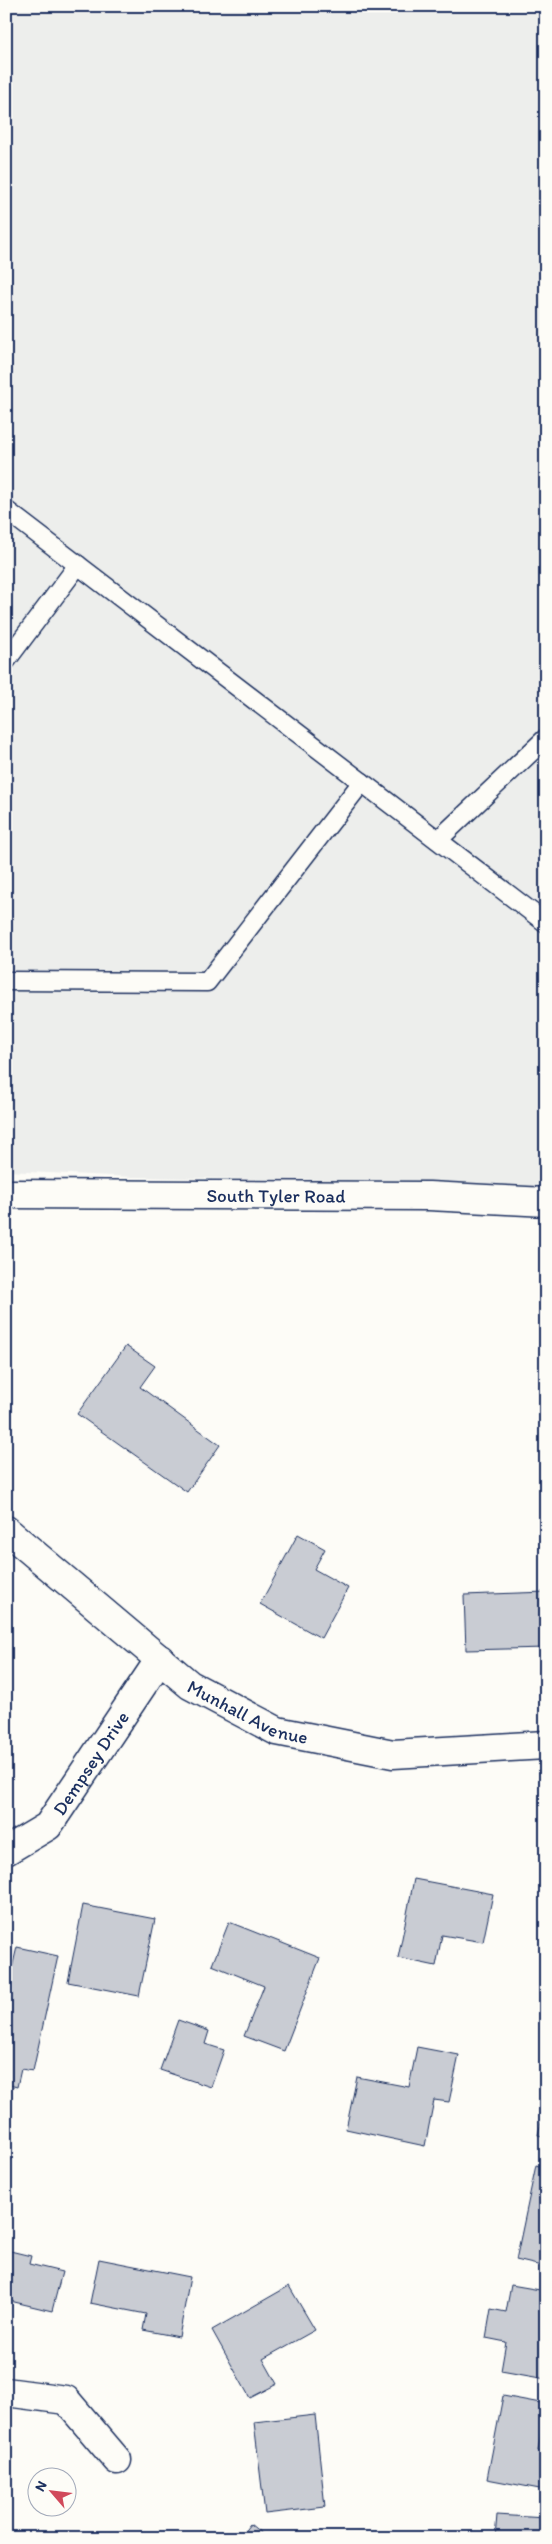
<svg xmlns="http://www.w3.org/2000/svg" width="552" height="2544" font-family="Itim,sans-serif">
  <style>
    .built { fill: #edeeec }
    .building { fill: #c9ccd3; stroke: #1b2f5e }
    .lines { fill: none; stroke-linecap: round; stroke-linejoin: round }
    .lane-casing { stroke: #1b2f5e; stroke-width: 21 }
    .street-casing { stroke: #1b2f5e; stroke-width: 31 }
    .secondary-casing { stroke: #1b2f5e; stroke-width: 31 }
    .lane { stroke: #fdfcf7; stroke-width: 18 }
    .street { stroke: #fdfcf7; stroke-width: 28 }
    .secondary { stroke: #fdfcf7; stroke-width: 28 }
    .labels { text-anchor: middle; dominant-baseline: central; stroke-width: 4.5; stroke-linejoin: round; paint-order: stroke }
    .street-label { font-size: 19px; fill: #1b2f5e; stroke: #fdfcf7 }
  </style>
  <rect width="100%" height="100%" fill="#fdfcf7"/>
  <filter id="ink" filterUnits="userSpaceOnUse"><feTurbulence type="fractalNoise" baseFrequency=".02" numOctaves="2"/><feDisplacementMap in="SourceGraphic" scale="10" xChannelSelector="R" yChannelSelector="G"/><feConvolveMatrix kernelMatrix="1 2 1 2 8 2 1 2 1" color-interpolation-filters="sRGB"/></filter>
  <g filter="url(#ink)">
    <!-- built -->
    <polygon class="built" points="6,6 546,6 546,1191 451,1182 133,1177 6,1171"/>
    <!-- building -->
    <g class="building">
      <polygon points="126,1346 155,1366 140,1387 220,1445 187,1492 77,1414"/>
      <polygon points="298,1534 325,1549 314,1569 348,1588 321,1638 260,1604"/>
      <polygon points="546,1592 546,1648 466,1650 464,1595"/>
      <polygon points="414,1879 493,1894 483,1942 442,1935 436,1966 398,1958"/>
      <polygon points="83,1905 155,1919 139,1996 68,1982"/>
      <polygon points="229,1922 320,1958 284,2051 244,2036 264,1986 212,1965"/>
      <polygon points="17,1947 58,1956 33,2071 21,2069 17,2087 6,2084 6,1967 12,1968"/>
      <polygon points="178,2020 209,2031 205,2044 224,2050 211,2087 160,2070"/>
      <polygon points="417,2047 459,2055 449,2102 434,2100 425,2146 346,2129 357,2077 409,2087"/>
      <polygon points="546,2101 546,2137 538,2135"/>
      <polygon points="536,2165 546,2168 546,2267 516,2260"/>
      <polygon points="6,2250 31,2256 29,2264 62,2272 52,2311 6,2300"/>
      <polygon points="99,2259 190,2277 179,2337 143,2330 146,2314 90,2303"/>
      <polygon points="511,2285 546,2291 546,2379 501,2371 506,2342 486,2338 491,2309 506,2312"/>
      <polygon points="289,2286 315,2330 263,2359 277,2384 250,2398 212,2330"/>
      <polygon points="503,2396 546,2404 538,2451 546,2452 545,2490 487,2479"/>
      <polygon points="315,2415 325,2507 265,2514 254,2422"/>
      <polygon points="497,2515 545,2518 544,2538 495,2538"/>
      <polygon points="250,2524 267,2538 239,2538"/>
    </g>
    <g class="lines">
      <!-- lane casing -->
      <g class="lane-casing">
        <g id="lane">
          <polyline points="6,510 546,923"/>
          <polyline points="6,661 78,565"/>
          <polyline points="438,840 546,738"/>
          <polyline points="6,981 207,982 362,782"/>
        </g>
      </g>
      <!-- street casing -->
      <g class="street-casing">
        <g id="street">
          <path id="s1" d="M6 1530 190 1685 277 1731 393 1754 546 1745"/>
          <path id="s2" d="M6 1851 48 1826 160 1659"/>
          <polyline points="6,2392 66,2400 117,2460"/>
        </g>
      </g>
      <!-- secondary casing -->
      <g class="secondary-casing">
        <g id="secondary">
          <path id="s3" d="M6 1194 429 1196 546 1202"/>
        </g>
      </g>
      <!-- lane -->
      <use href="#lane" class="lane"/>
      <!-- street -->
      <use href="#street" class="street"/>
      <!-- secondary -->
      <use href="#secondary" class="secondary"/>
    </g>
  </g>
  <g class="labels">
    <!-- street labels -->
    <g class="street-label">
      <text stroke="none"><textPath href="#s3" startOffset="270">South Tyler Road</textPath></text>
      <text stroke="none"><textPath href="#s1" startOffset="305">Munhall Avenue</textPath></text>
      <text stroke="none"><textPath href="#s2" startOffset="125">Dempsey Drive</textPath></text>
    </g>
  </g>
  <!-- margin -->
  <rect width="552" height="2544" fill="none" stroke="#fdfcf7" stroke-width="25"/>
  <rect x="12" y="12" width="527" height="2519" fill="none" stroke="#1b2f5e" stroke-width="2" filter="url(#ink)"/>
  <!-- north arrow -->
  <g transform="translate(52 2492) rotate(298)"><circle r="24" fill="#fdfcf7" stroke="#a3aaba"/>
  <path d="M0-4L9 19L0 12L-9 19Z" fill="#d1495b"/>
  <text y="-8" font-size="14" font-weight="bold" text-anchor="middle" fill="#1b2f5e">N</text>
  </g>
</svg>
